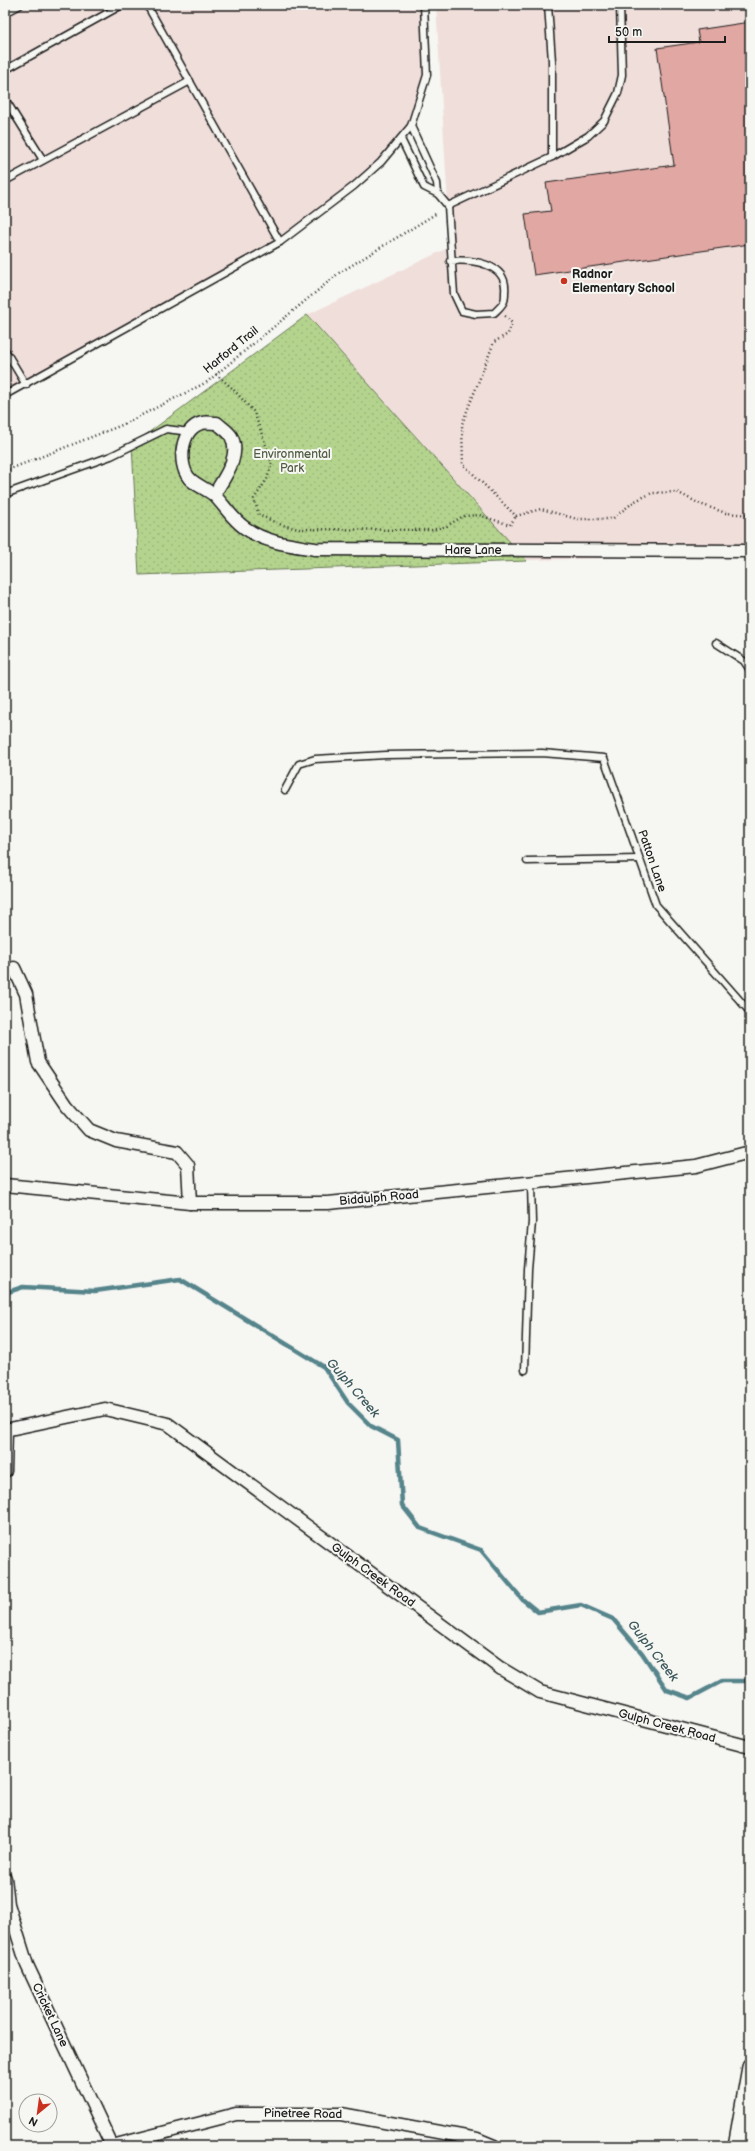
<svg xmlns="http://www.w3.org/2000/svg" width="755" height="2151" font-family="'Balsamiq Sans',sans-serif">
  <style>
    .built { fill: #f0deda }
    .park { fill: url(#park-dots); stroke: #687855 }
    .lines { fill: none; stroke-linecap: round; stroke-linejoin: round }
    .stream { stroke: #54848b; stroke-width: 4.5 }
    .building { fill: #e1a7a3; stroke: #1c1c1c }
    .service-casing { stroke: #1c1c1c; stroke-width: 9 }
    .minor-casing { stroke: #1c1c1c; stroke-width: 15 }
    .tertiary-casing { stroke: #1c1c1c; stroke-width: 18 }
    .path { stroke: #1c1c1c; stroke-width: 2.5; stroke-dasharray: 1 3; stroke-linecap: butt }
    .service { stroke: #f6f6f2; stroke-width: 6 }
    .minor { stroke: #f6f6f2; stroke-width: 12 }
    .tertiary { stroke: #f6f6f2; stroke-width: 15 }
    .poi-dot { fill: #c8321e; stroke: #f6f6f2; stroke-width: 1.5 }
    .labels { text-anchor: middle; dominant-baseline: central; stroke-width: 4; stroke-linejoin: round; paint-order: stroke }
    .poi-label { font-size: 12px; font-weight: bold; fill: #1c1c1c; stroke: #f6f6f2; text-anchor: start }
    .street-label { font-size: 12px; fill: #1c1c1c; stroke: #f6f6f2 }
    .park-label { font-size: 12px; fill: #515c44; stroke: #f6f6f2 }
    .water-label { font-size: 13px; font-style: italic; fill: #3d595d; stroke: #f6f6f2 }
  </style>
  <defs>
    <pattern id="park-dots" width="8" height="8" patternUnits="userSpaceOnUse"><rect width="8" height="8" fill="#b4d48e"/><path d="M2 2h.1M6 6h.1" fill="none" stroke="#9ab57a" stroke-width="1.8" stroke-linecap="round"/></pattern>
  </defs>
  <rect width="100%" height="100%" fill="#f6f6f2"/>
  <filter id="ink" filterUnits="userSpaceOnUse"><feTurbulence type="fractalNoise" baseFrequency=".025" numOctaves="2"/><feDisplacementMap in="SourceGraphic" scale="8" xChannelSelector="R" yChannelSelector="G"/><feConvolveMatrix kernelMatrix="1 2 1 2 8 2 1 2 1" color-interpolation-filters="sRGB"/></filter>
  <g filter="url(#ink)">
    <!-- built -->
    <g class="built">
      <polygon points="5,5 424,5 427,75 411,126 381,162 280,242 5,395"/>
      <polygon points="436,5 750,5 750,555 527,560 307,315 448,248 448,206"/>
    </g>
    <!-- park -->
    <polygon class="park" points="307,315 527,561 139,575 132,445"/>
    <g class="lines">
      <!-- stream -->
      <polyline class="stream" points="5,1293 23,1287 95,1291 180,1279 324,1367 348,1403 371,1426 398,1440 402,1505 420,1528 481,1550 522,1599 538,1612 581,1605 613,1619 642,1653 667,1690 690,1698 722,1681 750,1681"/>
    </g>
    <!-- building -->
    <polygon class="building" points="750,22 750,244 534,275 525,214 551,211 546,183 674,165 657,48 699,42 697,30"/>
    <g class="lines">
      <!-- service casing -->
      <g class="service-casing">
        <g id="service">
          <polyline points="147,5 280,242"/>
          <polyline points="548,5 552,61 552,157"/>
          <polyline points="5,13 20,5"/>
          <polyline points="5,70 122,5"/>
          <polyline points="5,99 43,160"/>
          <polyline points="411,126 437,183 438,194"/>
          <path d="M401 139 424 187 438 194 448 206 454 294 462 311 476 314 494 313C497 310 503 305 504 301 505 299 505 294 505 292 508 263 471 259 450 261"/>
          <polyline points="5,181 190,81"/>
          <polyline points="448,206 552,157 588,136 604,121 618,93 622,75 620,5"/>
          <polyline points="5,350 26,385"/>
          <polyline points="5,395 280,242 354,186 381,162 411,126 427,75 424,5"/>
          <polyline points="5,494 111,456 166,429 190,432"/>
          <polyline points="716,643 744,661 750,670"/>
          <polyline points="285,790 299,764 315,759 386,755 542,753 604,758 656,905 750,1012"/>
          <polyline points="527,861 639,859"/>
          <polyline points="525,1370 528,1269 532,1222 531,1184"/>
        </g>
      </g>
      <!-- minor casing -->
      <g class="minor-casing">
        <g id="minor">
          <path d="M214 495C223 479 242 456 231 436 228 431 221 427 217 423 212 423 206 422 202 423 181 428 177 463 189 478 195 485 207 489 214 495 225 506 232 519 245 528 266 543 290 545 315 549L750 551"/>
          <polyline points="14,968 26,994 38,1062 67,1105 89,1130 116,1141 177,1152 188,1165 190,1203"/>
          <polyline points="5,1185 190,1203 328,1203 696,1166 750,1152"/>
          <polyline points="5,1430 105,1409 168,1424 500,1668 540,1692 750,1747"/>
          <polyline points="5,1471 6,1430"/>
          <polyline points="5,1878 8,1904 27,1965 112,2146"/>
          <polyline points="112,2146 236,2114 341,2114 477,2139 494,2146"/>
        </g>
      </g>
      <!-- tertiary casing -->
      <g class="tertiary-casing">
        <polyline id="tertiary" points="736,2146 750,2067"/>
      </g>
      <!-- path -->
      <g class="path">
        <polyline points="505,316 512,323 508,334 494,342 462,424 463,464 516,516 541,509 577,519 612,519 635,501 652,493 677,492 700,504 726,513 750,515"/>
        <polyline points="216,374 232,388 254,412 272,463 267,479 254,499 259,515 279,524 298,529 432,530 447,526 463,516 479,515 510,525 516,516"/>
        <polyline points="5,471 122,425 207,382 339,273 437,213"/>
      </g>
      <!-- service -->
      <use href="#service" class="service"/>
      <!-- minor -->
      <use href="#minor" class="minor"/>
      <!-- tertiary -->
      <use href="#tertiary" class="tertiary"/>
    </g>
  </g>
  <!-- markers -->
  <circle class="poi-dot" cx="564" cy="281" r="4"/>
  <g class="labels">
    <!-- poi labels -->
    <g class="poi-label">
      <text x="572" y="274">Radnor<tspan x="572" dy="14">Elementary School</tspan></text>
    </g>
    <!-- street labels -->
    <g class="street-label">
      <text transform="translate(231 350) rotate(-39)">Harford Trail</text>
      <text x="473" y="550">Hare Lane</text>
      <text transform="translate(652 861) rotate(71)">Patton Lane</text>
      <text transform="translate(379 1198) rotate(-5)">Biddulph Road</text>
      <text transform="translate(373 1575) rotate(36)">Gulph Creek Road</text>
      <text transform="translate(667 1726) rotate(15)">Gulph Creek Road</text>
      <text transform="translate(50 2015) rotate(65)">Cricket Lane</text>
      <text transform="translate(303 2114) rotate(1)">Pinetree Road</text>
    </g>
    <!-- park labels -->
    <g class="park-label">
      <text x="292" y="454">Environmental<tspan x="292" dy="14">Park</tspan></text>
    </g>
    <!-- water labels -->
    <g class="water-label">
      <text transform="translate(353 1388) rotate(49)">Gulph Creek</text>
      <text transform="translate(653 1651) rotate(52)">Gulph Creek</text>
    </g>
  </g>
  <!-- margin -->
  <rect width="755" height="2151" fill="none" stroke="#f6f6f2" stroke-width="20"/>
  <rect x="10" y="10" width="735" height="2131" fill="none" stroke="#1c1c1c" stroke-width="1.5" filter="url(#ink)"/>
  <!-- north arrow -->
  <g transform="translate(38 2113) rotate(209)"><circle r="19" fill="#f6f6f2" stroke="#9f9f9c"/>
  <path d="M0-3L7 15L0 10L-7 15Z" fill="#c8321e"/>
  <text y="-6" font-size="11" font-weight="bold" text-anchor="middle" fill="#1c1c1c">N</text>
  </g>
  <!-- scale -->
  <path d="M609 36v6h116v-6" fill="none" stroke="#1c1c1c" stroke-width="2"/>
  <text x="615" y="36" font-size="12" fill="#1c1c1c" stroke="#f6f6f2" stroke-width="3" paint-order="stroke">50 m</text>
</svg>
